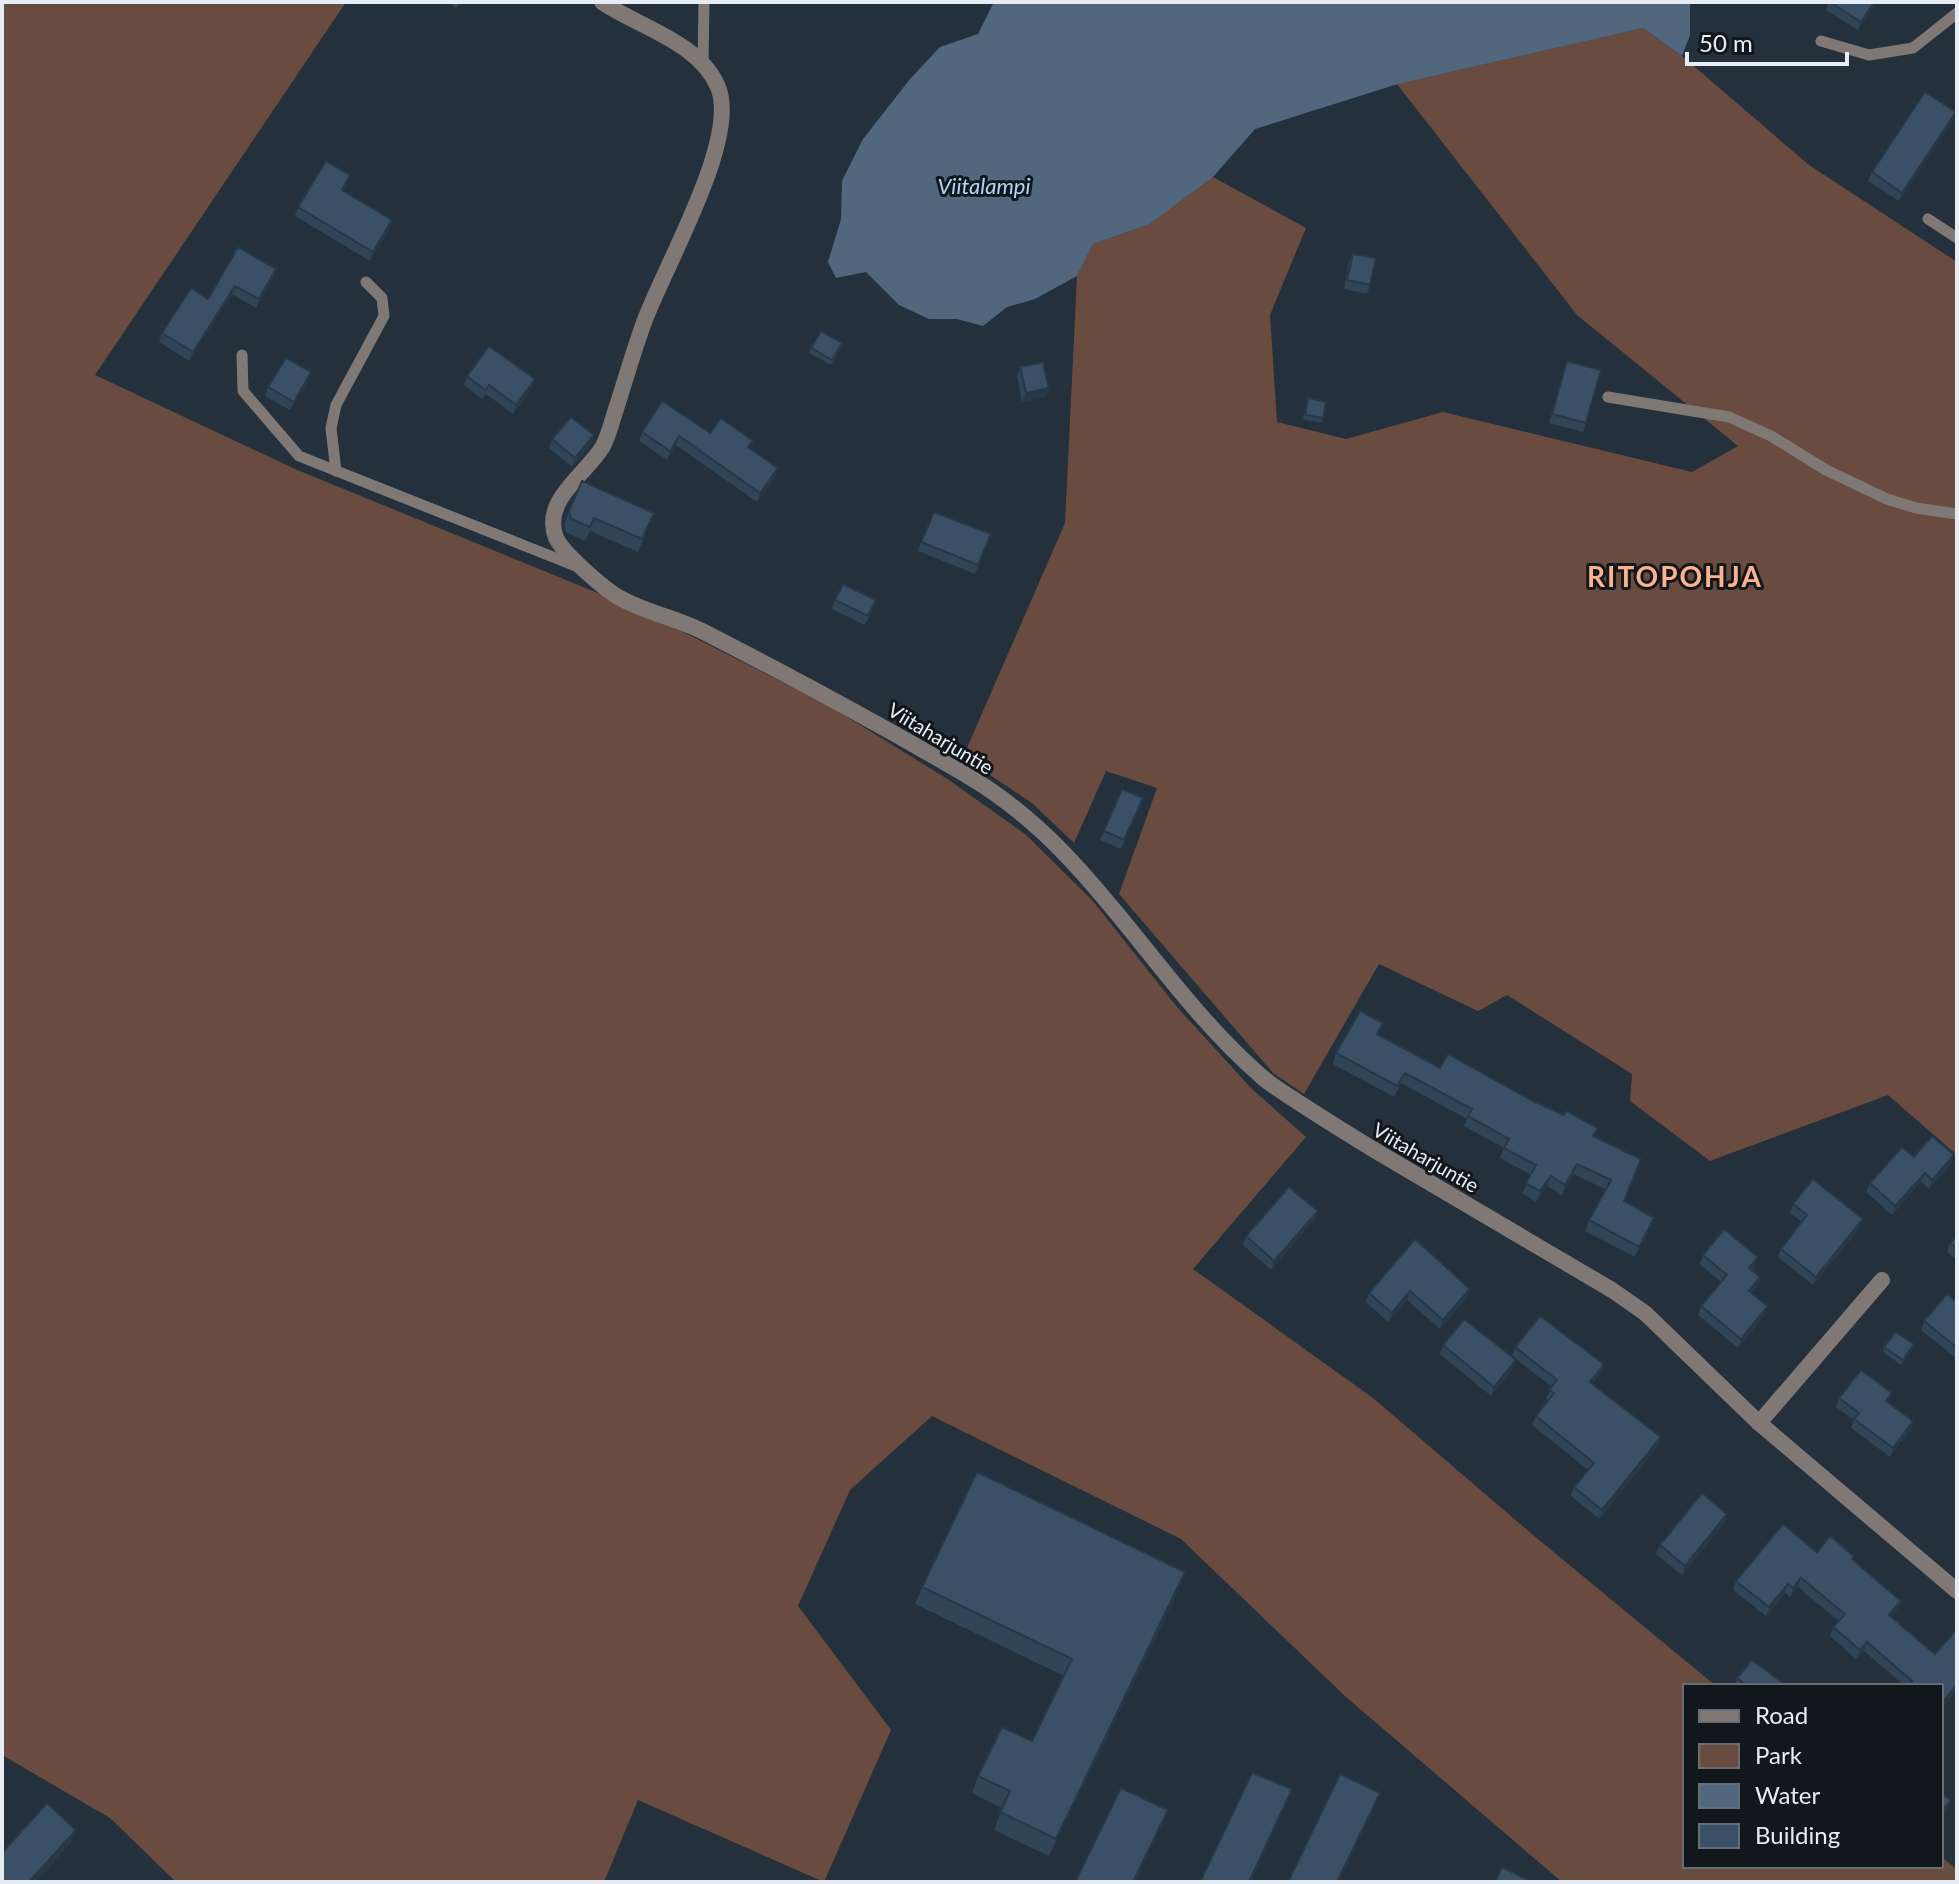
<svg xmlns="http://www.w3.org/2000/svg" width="1959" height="1884" font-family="Lato,sans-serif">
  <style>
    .green { fill: #694c3f }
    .water { fill: #50677e }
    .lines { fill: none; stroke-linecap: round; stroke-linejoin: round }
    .lane { stroke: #807874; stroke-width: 11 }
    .street { stroke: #807874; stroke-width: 16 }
    .wall { fill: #314558 }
    .shaded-wall { fill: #283847 }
    .building { fill: #395066; stroke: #283847; stroke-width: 2 }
    .labels { text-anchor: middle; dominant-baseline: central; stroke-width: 6; stroke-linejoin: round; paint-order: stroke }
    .street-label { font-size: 20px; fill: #e6edf5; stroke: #12171c }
    .water-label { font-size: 22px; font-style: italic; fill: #b2d5f8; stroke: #12171c }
    .district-label { font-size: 28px; font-weight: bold; letter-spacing: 2px; fill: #fcb28e; stroke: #12171c }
  </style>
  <rect width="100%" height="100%" fill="#24303b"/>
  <!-- green -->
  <g class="green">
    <polygon points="2,2 346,2 95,375 295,469 644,612 828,705 949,780 1025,834 1092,900 1177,1007 1251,1088 1306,1137 1193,1269 1373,1398 1533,1535 1716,1686 1685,1686 1685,1866 1941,1866 1941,1857 1957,1869 1957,1882 1562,1882 1346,1697 1181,1539 932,1416 850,1490 798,1606 891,1730 824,1882 638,1800 604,1882 176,1882 110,1818 2,1755"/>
    <polygon points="1643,28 1682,56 1809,165 1957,262 1957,1155 1888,1095 1710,1161 1630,1101 1632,1074 1507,995 1478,1011 1379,964 1304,1094 1273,1073 1119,894 1157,788 1106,771 1074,843 1032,803 963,757 1065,523 1077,276 1093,244 1150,224 1213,177 1306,228 1270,315 1277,422 1346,439 1443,412 1692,472 1738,446 1577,315 1397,84"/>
  </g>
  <!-- water -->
  <polygon class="water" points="994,2 1690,2 1690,35 1682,56 1643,28 1398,84 1255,129 1213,177 1150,224 1093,244 1077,276 1035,299 1007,307 983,326 957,319 929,319 899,305 866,272 836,278 828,262 841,219 842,181 863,139 910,79 940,47 978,34"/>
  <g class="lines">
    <!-- lane -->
    <g class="lane">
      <polyline points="1821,41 1869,55 1913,48 1957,13"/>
      <polyline points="703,63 704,2"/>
      <polyline points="1928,219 1957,238"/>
      <polyline points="242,355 243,391 299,456 578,567"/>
      <polyline points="1608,397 1729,417 1771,436 1826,470 1887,499 1916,508 1957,514"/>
      <polyline points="336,471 331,428 336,405 384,316 382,298 366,282"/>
    </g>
    <!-- street -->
    <g class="street">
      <path d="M602 2C639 27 699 42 718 87 740 140 662 270 643 325 633 353 625 381 616 409 612 421 609 435 603 446 587 474 541 500 556 538 564 554 604 589 620 598 645 612 676 618 702 631 792 677 881 725 968 776 1094 850 1154 983 1261 1076 1273 1087 1288 1095 1301 1104 1332 1124 1362 1143 1393 1161 1466 1204 1539 1247 1612 1290L1645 1313 1759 1423 1957 1591"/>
      <polyline points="1759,1423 1882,1280"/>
    </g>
  </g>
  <!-- wall -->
  <g class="wall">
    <polygon points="448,2 460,2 456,8"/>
    <polygon points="1829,2 1876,2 1858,30 1826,10"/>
    <polygon points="1956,112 1952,121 1899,201 1868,181 1872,172"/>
    <polygon points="347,184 343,191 392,220 389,229 370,261 295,216 298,207"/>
    <polygon points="238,247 276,269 273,278 256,308 232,294 189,361 159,342 162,333 208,299"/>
    <polygon points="1353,254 1370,285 1367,294 1344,289 1349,262"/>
    <polygon points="841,347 831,365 809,353 811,348"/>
    <polygon points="1567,361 1586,423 1583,432 1549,423"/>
    <polygon points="1020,367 1046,397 1022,402 1017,376"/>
    <polygon points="467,376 532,388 513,414 486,394 482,399 464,385"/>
    <polygon points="308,381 290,410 265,396 268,387"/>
    <polygon points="1308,398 1323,418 1321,423 1303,419"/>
    <polygon points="642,432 710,433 750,448 778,468 775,477 757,502 676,445 667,460 639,441"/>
    <polygon points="552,439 591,444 572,467 549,448"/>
    <polygon points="569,511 654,513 638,552 590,531 585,541 566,532 564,524"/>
    <polygon points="991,534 975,574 918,551 921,542"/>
    <polygon points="835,600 873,609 865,625 832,609"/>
    <polygon points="1143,798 1121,849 1100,840 1104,831"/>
    <polygon points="1379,1035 1440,1068 1595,1137 1624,1202 1654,1218 1651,1228 1635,1257 1585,1231 1589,1220 1605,1189 1573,1174 1562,1195 1547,1186 1536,1202 1522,1193 1531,1175 1500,1158 1504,1148 1464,1126 1467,1119 1401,1083 1394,1097 1333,1064 1336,1053"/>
    <polygon points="1914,1157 1951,1164 1929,1189 1921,1182 1892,1215 1866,1192 1870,1183"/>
    <polygon points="1793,1204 1860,1228 1813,1285 1778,1257 1781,1249 1802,1222 1790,1213"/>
    <polygon points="1318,1211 1314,1220 1271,1270 1243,1245 1246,1236"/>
    <polygon points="1957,1235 1957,1260 1947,1252 1950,1243"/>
    <polygon points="1703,1255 1755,1266 1751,1270 1757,1286 1752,1293 1765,1315 1738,1348 1698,1315 1701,1306 1721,1282 1700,1264"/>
    <polygon points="1470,1289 1467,1298 1440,1329 1407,1300 1388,1322 1366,1302 1369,1293"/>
    <polygon points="1957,1302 1957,1359 1921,1330 1924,1321"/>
    <polygon points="1914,1344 1912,1349 1901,1365 1883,1352 1884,1347"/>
    <polygon points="1443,1345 1512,1369 1491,1396 1440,1354"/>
    <polygon points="1515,1347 1604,1364 1601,1373 1592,1384 1658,1446 1599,1519 1571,1496 1574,1487 1588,1470 1532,1425 1536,1416 1548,1400 1546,1399 1552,1387 1512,1356"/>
    <polygon points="1839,1398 1913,1421 1910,1430 1890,1457 1851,1428 1854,1420 1836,1407"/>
    <polygon points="1727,1514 1724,1523 1682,1575 1656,1554 1660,1545"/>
    <polygon points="1817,1552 1854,1556 1853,1560 1901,1601 1897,1610 1891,1617 1957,1690 1941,1709 1941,1686 1905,1686 1864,1651 1856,1659 1830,1636 1833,1627 1839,1621 1798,1587 1790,1597 1785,1593 1766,1616 1733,1590 1736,1581"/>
    <polygon points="1185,1572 1179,1589 1049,1856 994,1830 1002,1808 972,1793 978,1776 1032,1741 1064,1676 915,1604 922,1587"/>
    <polygon points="1737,1678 1787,1686 1735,1686"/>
  </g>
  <!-- shaded-wall -->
  <g class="shaded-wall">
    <polygon points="1874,2 1876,2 1875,4 1858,30 1861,22"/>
    <polygon points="1956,112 1952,121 1899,201 1902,193"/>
    <polygon points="392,220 389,229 370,261 373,252"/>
    <polygon points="276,269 273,278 256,308 259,299"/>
    <polygon points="235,286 232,294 189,361 193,352"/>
    <polygon points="311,372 308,381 290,410 294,402"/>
    <polygon points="535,379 532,388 513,414 516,405"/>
    <polygon points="1049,388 1046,397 1022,402 1026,393"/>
    <polygon points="594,435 591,444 572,467 575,458"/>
    <polygon points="679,436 676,445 667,460 670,451"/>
    <polygon points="778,468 775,477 757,502 760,493"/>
    <polygon points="1954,1155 1951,1164 1929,1189 1932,1180"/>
    <polygon points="1577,1164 1573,1174 1562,1195 1565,1185"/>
    <polygon points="1925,1173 1921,1182 1892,1215 1895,1206"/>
    <polygon points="1551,1176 1547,1186 1536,1202 1540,1191"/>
    <polygon points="1318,1211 1314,1220 1271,1270 1274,1261"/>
    <polygon points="1654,1218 1651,1228 1635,1257 1639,1247"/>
    <polygon points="1863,1219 1860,1228 1813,1285 1816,1277"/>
    <polygon points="1758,1257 1755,1266 1746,1277 1749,1268"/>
    <polygon points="1760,1277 1757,1286 1746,1300 1749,1291"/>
    <polygon points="1470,1289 1467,1298 1440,1329 1443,1320"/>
    <polygon points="1410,1291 1407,1300 1388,1322 1392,1313"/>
    <polygon points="1768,1306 1765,1315 1738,1348 1741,1339"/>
    <polygon points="1516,1360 1512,1369 1491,1396 1494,1387"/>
    <polygon points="1604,1364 1601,1373 1586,1391 1590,1382"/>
    <polygon points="1913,1421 1910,1430 1890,1457 1893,1448"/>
    <polygon points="1661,1437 1658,1446 1599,1519 1602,1510"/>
    <polygon points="1727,1514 1724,1523 1682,1575 1685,1566"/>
    <polygon points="1185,1572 1179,1589 1049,1856 1056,1839"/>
    <polygon points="1801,1578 1798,1587 1790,1597 1793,1588"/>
    <polygon points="1788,1584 1785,1593 1766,1616 1769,1607"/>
    <polygon points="1901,1601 1897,1610 1886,1623 1889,1615"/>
    <polygon points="1867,1642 1864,1651 1856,1659 1860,1650"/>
    <polygon points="1957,1685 1957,1690 1941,1709 1941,1704"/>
    <polygon points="1292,1789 1285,1807 1251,1882 1249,1882"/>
    <polygon points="1380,1793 1373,1810 1339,1882 1337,1882"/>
    <polygon points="1951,1800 1948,1808 1941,1817 1941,1813"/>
    <polygon points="1168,1810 1163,1823 1135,1882 1133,1882"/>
    <polygon points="76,1830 71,1843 36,1882 29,1882"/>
  </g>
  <!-- building -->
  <g class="building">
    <polygon points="1830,2 1874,2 1861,22"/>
    <polygon points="1925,92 1956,112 1902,193 1872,172"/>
    <polygon points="326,161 350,175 342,190 392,220 373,252 298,207"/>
    <polygon points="238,247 276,269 259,299 235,286 193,352 162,333 191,288 208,299"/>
    <polygon points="1353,254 1376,258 1370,285 1347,280"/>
    <polygon points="821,331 842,343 832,360 811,348"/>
    <polygon points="489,346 535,379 516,405 489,385 485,390 467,376"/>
    <polygon points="286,358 311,372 294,402 268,387"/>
    <polygon points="1567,361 1601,370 1586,423 1552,414"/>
    <polygon points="1043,362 1049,388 1026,393 1020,367"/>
    <polygon points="1308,398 1326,402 1323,418 1305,415"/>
    <polygon points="662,401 710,433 721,418 753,441 748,447 778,468 760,493 679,436 670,451 642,432"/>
    <polygon points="571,417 594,435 575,458 552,439"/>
    <polygon points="582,481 654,513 642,539 594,518 590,527 571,519 569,511"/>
    <polygon points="934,512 991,534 978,565 921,542"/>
    <polygon points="843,584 876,600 868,616 835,600"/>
    <polygon points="1122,789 1143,798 1124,840 1104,831"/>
    <polygon points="1360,1011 1383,1023 1377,1034 1440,1068 1448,1054 1531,1100 1564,1115 1567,1111 1598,1128 1593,1136 1641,1159 1624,1201 1654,1218 1639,1247 1589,1220 1611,1180 1577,1164 1565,1185 1551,1176 1540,1191 1526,1183 1536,1165 1504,1148 1509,1139 1468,1116 1472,1109 1405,1073 1397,1086 1336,1053"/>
    <polygon points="1932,1136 1954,1155 1932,1180 1925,1173 1895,1206 1870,1183 1902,1147 1914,1157"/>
    <polygon points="1813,1179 1863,1219 1816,1277 1781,1249 1807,1215 1793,1204"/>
    <polygon points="1289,1187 1318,1211 1274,1261 1246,1236"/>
    <polygon points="1724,1229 1758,1257 1749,1268 1760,1277 1749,1291 1768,1306 1741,1339 1701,1306 1727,1275 1703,1255"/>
    <polygon points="1957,1235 1957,1248 1950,1243"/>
    <polygon points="1415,1239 1470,1289 1443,1320 1410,1291 1392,1313 1369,1293"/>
    <polygon points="1947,1294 1957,1302 1957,1348 1924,1321"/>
    <polygon points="1540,1316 1604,1364 1590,1382 1661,1437 1602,1510 1574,1487 1594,1463 1536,1416 1554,1393 1549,1390 1557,1380 1515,1347"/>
    <polygon points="1464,1319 1516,1360 1494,1387 1443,1345"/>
    <polygon points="1896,1332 1914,1344 1903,1360 1884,1347"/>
    <polygon points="1861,1370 1892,1393 1886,1401 1913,1421 1893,1448 1854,1419 1859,1413 1839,1398"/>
    <polygon points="977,1472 1185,1572 1056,1839 1000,1812 1010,1791 978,1776 1002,1727 1032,1741 1072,1659 922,1587"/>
    <polygon points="1702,1493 1727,1514 1685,1566 1660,1545"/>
    <polygon points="1783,1524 1817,1552 1830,1536 1854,1556 1852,1559 1901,1601 1889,1615 1935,1654 1955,1631 1957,1632 1957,1685 1941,1704 1941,1686 1908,1686 1912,1681 1867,1642 1860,1650 1833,1627 1845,1614 1801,1578 1793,1588 1788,1584 1769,1607 1736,1581"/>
    <polygon points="1752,1660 1787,1686 1747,1686 1737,1678"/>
    <polygon points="1252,1773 1292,1789 1249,1882 1200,1882"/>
    <polygon points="1340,1774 1380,1793 1337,1882 1288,1882"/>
    <polygon points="1121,1788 1168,1810 1133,1882 1075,1882"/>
    <polygon points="1941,1793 1951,1800 1941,1813"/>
    <polygon points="47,1803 76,1830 29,1882 2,1882 2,1853"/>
    <polygon points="1502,1867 1532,1882 1495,1882"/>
  </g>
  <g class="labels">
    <!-- street labels -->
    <g class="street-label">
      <text transform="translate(941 738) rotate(31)">Viitaharjuntie</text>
      <text transform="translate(1426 1157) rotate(30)">Viitaharjuntie</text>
    </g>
    <!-- water labels -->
    <g class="water-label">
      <text x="984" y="185">Viitalampi</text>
    </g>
    <!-- district labels -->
    <g class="district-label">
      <text x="1675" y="576">RITOPOHJA</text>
    </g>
  </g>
  <!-- border -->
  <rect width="1959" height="1884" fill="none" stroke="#e6edf5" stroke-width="8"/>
  <!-- legend -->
  <rect x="1683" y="1684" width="260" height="184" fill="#12171c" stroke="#676d73" stroke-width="2"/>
  <rect x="1699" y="1710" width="40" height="12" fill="#807874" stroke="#676d73" stroke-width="2"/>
  <text x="1755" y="1724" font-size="24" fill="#e6edf5">Road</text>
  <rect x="1699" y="1744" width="40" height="24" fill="#694c3f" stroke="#676d73" stroke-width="2"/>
  <text x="1755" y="1764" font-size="24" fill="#e6edf5">Park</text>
  <rect x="1699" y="1784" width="40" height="24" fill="#50677e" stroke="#676d73" stroke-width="2"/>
  <text x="1755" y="1804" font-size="24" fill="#e6edf5">Water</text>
  <rect x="1699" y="1824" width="40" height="24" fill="#395066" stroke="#676d73" stroke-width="2"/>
  <text x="1755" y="1844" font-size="24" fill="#e6edf5">Building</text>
  <!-- scale -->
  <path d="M1687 52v12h160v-12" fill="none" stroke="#e6edf5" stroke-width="4"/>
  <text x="1699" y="52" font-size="24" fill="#e6edf5" stroke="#12171c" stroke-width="6" paint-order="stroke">50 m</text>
</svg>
